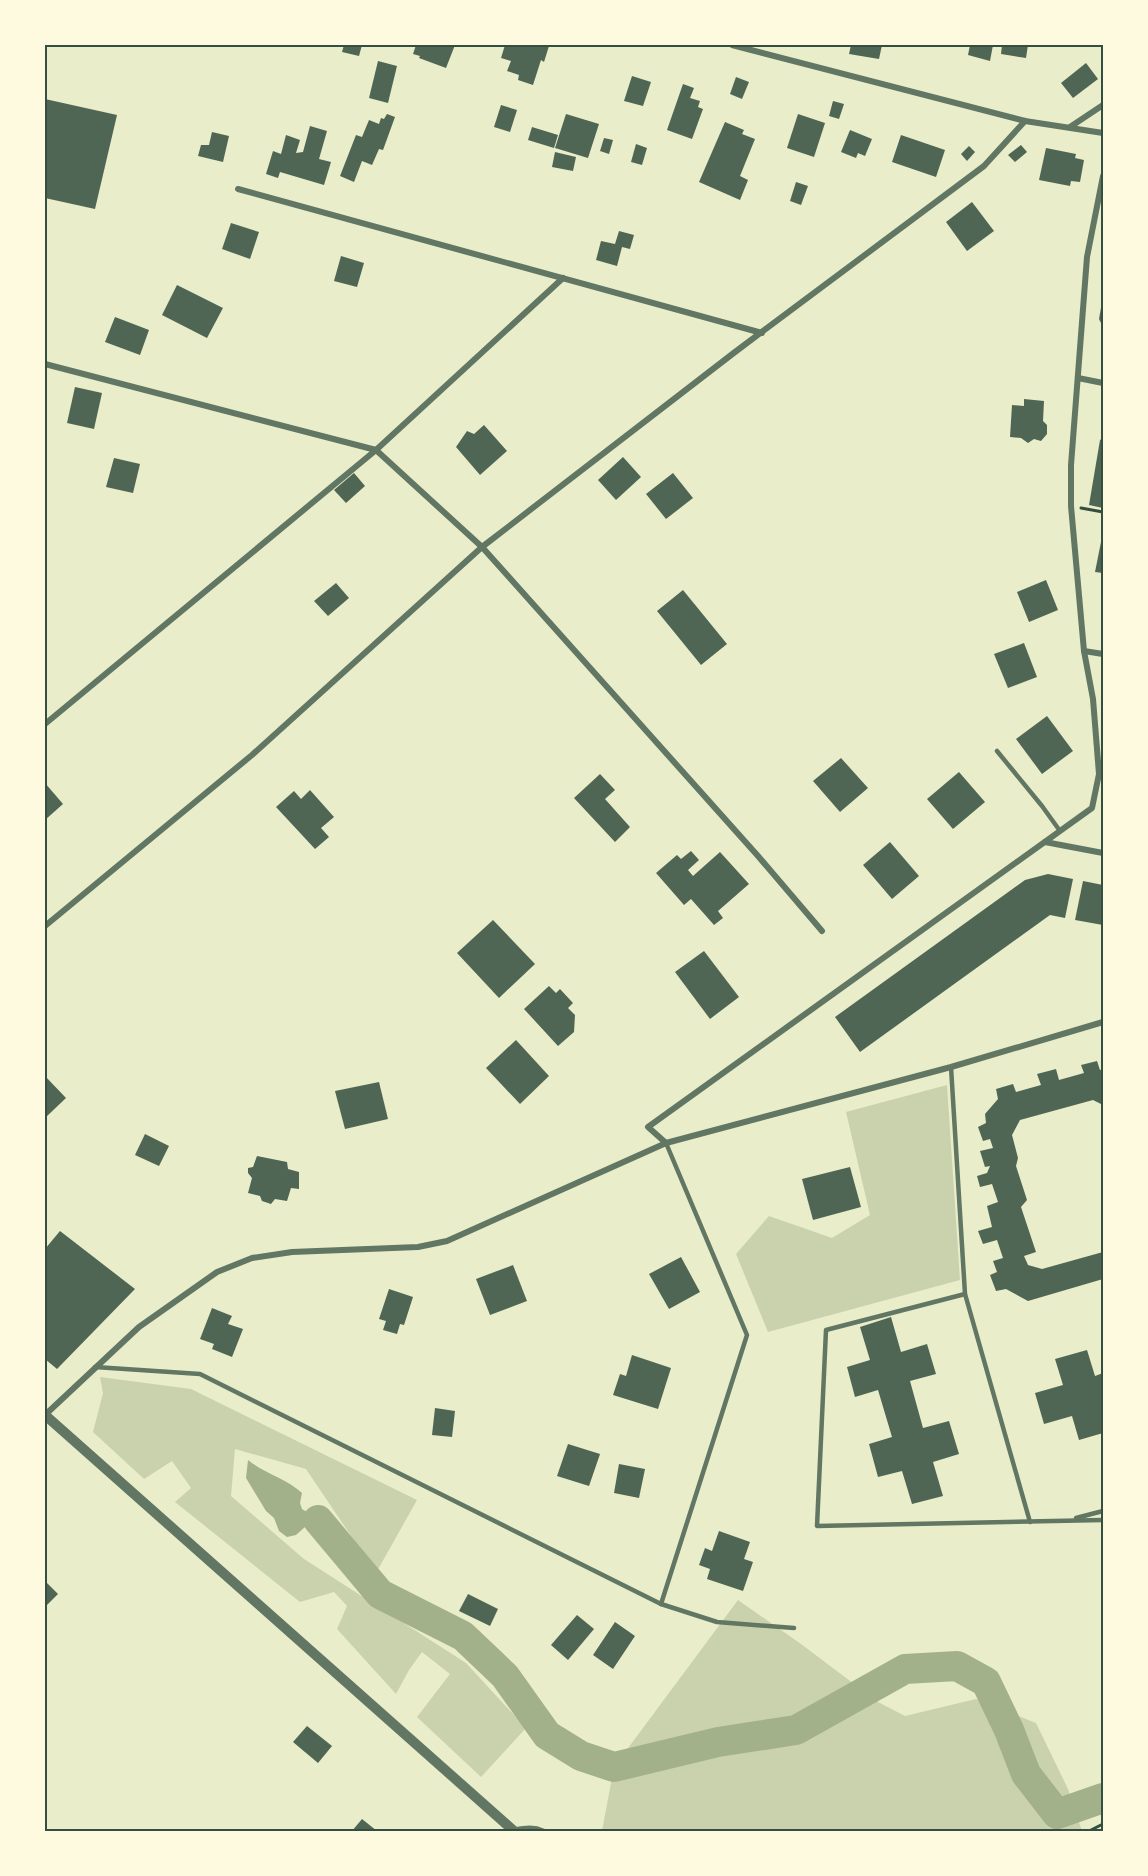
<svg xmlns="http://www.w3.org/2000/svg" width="1148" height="1876" font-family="'Playfair Display',serif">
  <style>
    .green { fill: #cad2ad }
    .water { fill: #a3b18a }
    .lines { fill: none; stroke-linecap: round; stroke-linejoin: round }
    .river { stroke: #a3b18a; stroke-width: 30 }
    .building { fill: #4f6655 }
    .path { stroke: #344e41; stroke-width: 3 }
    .service { stroke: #617663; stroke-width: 4.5 }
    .minor { stroke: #617663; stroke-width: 6 }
    .tertiary { stroke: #617663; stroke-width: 10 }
    .neatline { fill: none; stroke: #344e41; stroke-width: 2 }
  </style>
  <rect width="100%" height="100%" fill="#e9edc9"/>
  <!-- green -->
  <g class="green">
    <polygon points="947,1085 960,1280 768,1332 736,1254 769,1216 832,1238 870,1215 846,1112"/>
    <polygon points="100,1377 191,1389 417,1500 376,1573 306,1469 235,1449 231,1496 304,1559 466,1663 526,1728 481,1777 417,1717 450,1674 422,1652 409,1670 396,1694 337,1629 347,1606 334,1592 300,1602 175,1502 191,1488 172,1461 144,1479 93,1432 103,1393"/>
    <polygon points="738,1600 801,1644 878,1702 905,1716 976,1699 1036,1723 1068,1789 1082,1831 602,1831 614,1767"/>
  </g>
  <!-- water -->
  <path class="water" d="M248 1460C265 1474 286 1478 302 1493L300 1503 302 1509C314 1516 323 1519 316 1534L305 1527 296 1535 287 1537 279 1531 274 1518 266 1511 246 1478Z"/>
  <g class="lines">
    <!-- river -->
    <polyline class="river" points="318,1520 380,1594 463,1636 505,1676 547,1735 581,1756 614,1767 718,1742 796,1730 905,1669 957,1666 986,1682 1009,1730 1026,1774 1057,1814 1103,1798"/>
  </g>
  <!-- building -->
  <g class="building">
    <polygon points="344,45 362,45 359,56 342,52"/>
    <polygon points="416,45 455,45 446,68 419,58 420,56 413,54"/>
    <polygon points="505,45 549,46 544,62 541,60 533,85 518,80 519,75 507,71 511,61 501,58"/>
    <polygon points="851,45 882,45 879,59 849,54"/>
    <polygon points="970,45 993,45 990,61 968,55"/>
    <polygon points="1002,45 1028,45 1026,58 1001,54"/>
    <polygon points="378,61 397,66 388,103 369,98"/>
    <polygon points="1086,63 1098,79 1073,98 1061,83"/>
    <polygon points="632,76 651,82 643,106 624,101"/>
    <polygon points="736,77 749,82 742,99 730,94"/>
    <polygon points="683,84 694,88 690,98 700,101 698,107 703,109 692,139 667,130"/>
    <polygon points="45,99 117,115 95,209 45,198"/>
    <polygon points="833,101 844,104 839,119 829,116"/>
    <polygon points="501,105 517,110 510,132 494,127"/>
    <polygon points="387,114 395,117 383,150 379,149 372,165 362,161 354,182 340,176 356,135 362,137 369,120 379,124 381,118 384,119"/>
    <polygon points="566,114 599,124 588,158 555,148"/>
    <polygon points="798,114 825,123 814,157 787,148"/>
    <polygon points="725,122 744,130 742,134 755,139 740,176 748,180 740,200 699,182"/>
    <polygon points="310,126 327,131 319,159 331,162 324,185 280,172 278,178 266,174 273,151 281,154 286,135 300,140 296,153 303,152"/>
    <polygon points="532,127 558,135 554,148 528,140"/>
    <polygon points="850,130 872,139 865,156 858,153 856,158 841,152"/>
    <polygon points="212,132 229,136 223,162 198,156 201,145 209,145"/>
    <polygon points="901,135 945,150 936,177 892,162"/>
    <polygon points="604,138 613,140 609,154 600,151"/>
    <polygon points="636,144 647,148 642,165 631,162"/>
    <polygon points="1021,145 1027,152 1015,162 1008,155"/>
    <polygon points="969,146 975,152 967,161 961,154"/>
    <polygon points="1046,148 1076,154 1075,158 1084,160 1080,182 1071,181 1070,186 1039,180"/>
    <polygon points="555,152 576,157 573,171 552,167"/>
    <polygon points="796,182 808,186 801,205 790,201"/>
    <polygon points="972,202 994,231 967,251 946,222"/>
    <polygon points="231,223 259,232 250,259 222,249"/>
    <polygon points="619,231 634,235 630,249 622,247 617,266 596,260 601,241 615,244"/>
    <polygon points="341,256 364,263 357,287 334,281"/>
    <polygon points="177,285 223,308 207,338 162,315"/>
    <polygon points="1102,302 1103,302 1103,327 1099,319"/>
    <polygon points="115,317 149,330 140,355 105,342"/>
    <polygon points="75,387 102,393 94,429 67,423"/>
    <polygon points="1024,399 1044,401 1043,421 1047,425 1047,434 1041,441 1034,439 1028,443 1021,438 1010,437 1012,405 1024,406"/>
    <polygon points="484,425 507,451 480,475 456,447 467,431 474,434"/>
    <polygon points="1103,438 1103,508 1089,505 1100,440"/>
    <polygon points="623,457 641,477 616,500 598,480"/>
    <polygon points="114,458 140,464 133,493 106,487"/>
    <polygon points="354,473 365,486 346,503 334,490"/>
    <polygon points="673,473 693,498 666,519 646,494"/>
    <polygon points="1102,537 1103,537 1103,573 1095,572"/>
    <polygon points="1046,580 1058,610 1029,622 1017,592"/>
    <polygon points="336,583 349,598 328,616 314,601"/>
    <polygon points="683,590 727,644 701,665 657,611"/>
    <polygon points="1024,643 1037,677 1008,688 994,654"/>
    <polygon points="1047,716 1073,751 1042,774 1016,739"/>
    <polygon points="841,758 868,788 840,812 813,781"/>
    <polygon points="959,772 985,802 953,829 927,799"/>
    <polygon points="600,774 615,790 605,799 630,827 615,842 574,798"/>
    <polygon points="45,783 63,804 45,820"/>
    <polygon points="310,790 334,817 321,828 329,837 315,849 276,807 294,791 301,799"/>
    <polygon points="890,842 919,876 892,899 863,865"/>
    <polygon points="691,851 699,860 688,870 693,876 720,852 749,884 718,911 723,918 714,925 691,899 684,905 656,873 677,855 681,859"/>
    <polygon points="1048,874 1073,879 1065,918 1050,915 860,1052 835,1017 1025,880"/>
    <polygon points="1083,881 1103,885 1103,925 1075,920"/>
    <polygon points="493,920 535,964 499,998 457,953"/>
    <polygon points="704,951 739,997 710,1019 675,972"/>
    <polygon points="549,986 556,993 560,989 573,1003 568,1008 575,1015 574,1032 558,1046 524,1009"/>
    <polygon points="516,1040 549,1076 520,1104 486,1068"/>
    <polygon points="1097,1061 1100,1070 1103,1069 1103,1105 1093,1100 1020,1120 1012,1135 1018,1158 1016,1166 1027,1200 1021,1207 1036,1252 1024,1256 1028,1265 1042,1269 1103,1252 1103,1279 1028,1301 1006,1289 996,1291 990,1275 997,1272 993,1261 1003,1258 997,1240 983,1244 978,1231 992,1227 987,1206 998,1202 992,1184 980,1187 977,1176 987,1173 990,1166 985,1167 980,1151 993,1148 990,1139 983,1141 978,1127 986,1123 985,1114 998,1099 996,1089 1013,1084 1016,1092 1041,1085 1037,1074 1056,1069 1059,1080 1084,1073 1081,1065"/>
    <polygon points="45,1076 66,1098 45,1118"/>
    <polygon points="379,1082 388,1119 345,1129 335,1091"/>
    <polygon points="145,1134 169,1146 159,1166 135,1155"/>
    <polygon points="257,1156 287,1162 288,1169 299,1172 299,1189 291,1188 287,1201 275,1199 271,1204 262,1201 260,1196 248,1193 252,1178 248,1173 248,1168 253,1167"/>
    <polygon points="850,1167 861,1207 813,1220 802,1179"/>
    <polygon points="60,1231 135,1289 57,1369 45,1359 45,1249"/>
    <polygon points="681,1257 700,1292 669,1309 649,1274"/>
    <polygon points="513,1265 527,1301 490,1315 476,1279"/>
    <polygon points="389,1289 413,1297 404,1325 400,1324 397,1334 383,1330 386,1321 379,1319"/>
    <polygon points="212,1308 232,1316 228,1324 243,1329 232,1357 212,1349 214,1344 200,1339"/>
    <polygon points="891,1317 901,1352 927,1344 936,1374 910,1381 923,1428 949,1421 959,1454 933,1462 943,1496 912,1504 902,1471 878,1477 869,1444 892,1437 878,1390 855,1397 847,1367 870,1360 860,1327"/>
    <polygon points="1087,1350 1095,1376 1103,1373 1103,1433 1079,1440 1072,1416 1044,1424 1035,1393 1063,1385 1055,1359"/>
    <polygon points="632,1355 671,1368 658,1409 613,1395 620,1374 626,1376"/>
    <polygon points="435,1408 455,1411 452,1437 432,1435"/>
    <polygon points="568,1444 600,1454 589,1486 557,1476"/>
    <polygon points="619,1464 645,1469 639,1498 614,1493"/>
    <polygon points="719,1531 750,1542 744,1559 753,1562 743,1591 707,1579 710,1569 699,1565 705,1548 712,1551"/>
    <polygon points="45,1581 58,1594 45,1607"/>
    <polygon points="468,1594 498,1609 490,1626 459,1611"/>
    <polygon points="577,1615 594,1629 568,1660 551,1645"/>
    <polygon points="615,1622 635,1636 613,1669 593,1655"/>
    <polygon points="307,1726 332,1746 318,1763 293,1742"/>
    <polygon points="362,1819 377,1831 352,1831"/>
  </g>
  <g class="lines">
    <!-- path -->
    <g class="path">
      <polyline points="1081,508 1103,512"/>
      <polyline points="1089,1831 1103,1824"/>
    </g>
    <!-- service -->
    <g class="service">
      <polyline points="997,751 1042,806 1060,831"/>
      <polyline points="951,1067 965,1294 1030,1522"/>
      <polyline points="965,1294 826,1330 817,1526 1103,1520"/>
      <polyline points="95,1367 200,1374 661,1604 717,1622 794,1628"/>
      <polyline points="1076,1518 1103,1511"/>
      <polyline points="661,1604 747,1335 666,1143"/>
      <path d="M513 1830C524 1828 533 1826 544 1831"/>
    </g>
    <!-- minor -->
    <g class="minor">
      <polyline points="732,45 1025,121 1103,133"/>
      <polyline points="1070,127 1103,105"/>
      <polyline points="238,189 762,333"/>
      <polyline points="45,364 376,450 482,547 758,856 822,931"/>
      <polyline points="1078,378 1103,383"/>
      <polyline points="1084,651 1103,654"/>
      <polyline points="45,724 376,450 563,278"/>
      <polyline points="1045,842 1103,853"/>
      <polyline points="45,926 252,755 482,547 735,352 984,166 1025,121"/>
      <polyline points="666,1143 648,1127 1092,808 1099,774 1093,699 1084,651 1071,506 1071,465 1087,257 1103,176"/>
      <polyline points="45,1415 139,1327 217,1272 252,1258 292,1252 418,1247 447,1241 666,1143 951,1067 1103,1022"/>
    </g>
    <!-- tertiary -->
    <polyline class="tertiary" points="45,1415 514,1831"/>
  </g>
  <!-- border -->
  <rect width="1148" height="1876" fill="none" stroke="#fefae0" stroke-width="93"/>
  <rect x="46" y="46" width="1056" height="1784" class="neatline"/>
</svg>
